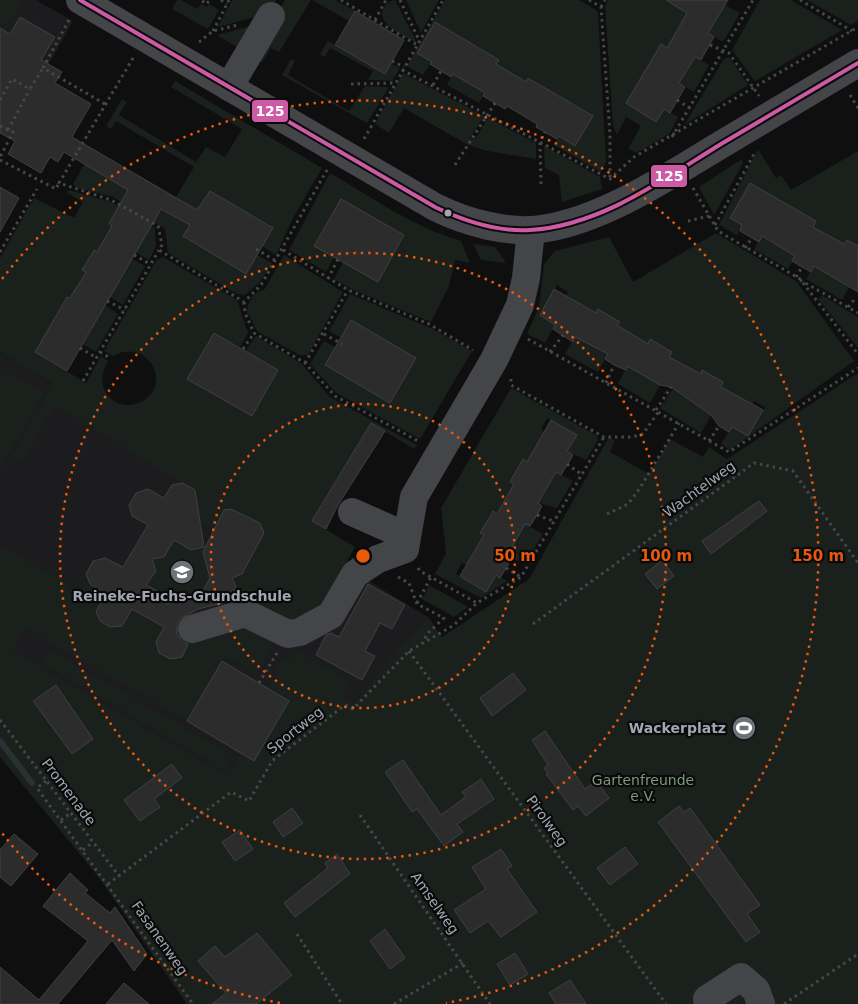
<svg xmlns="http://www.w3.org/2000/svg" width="858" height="1004" font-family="'DejaVu Sans',sans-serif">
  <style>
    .built { fill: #1c1c1e }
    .green { fill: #1a201b }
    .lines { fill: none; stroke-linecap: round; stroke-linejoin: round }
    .stream { stroke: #293135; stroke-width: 6 }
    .building { fill: #2c2c2d; stroke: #3f4043 }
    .path { stroke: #46474a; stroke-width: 3; stroke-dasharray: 2.5 4; stroke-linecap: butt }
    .minor { stroke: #444549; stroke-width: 28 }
    .bus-1-casing { stroke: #0a0a0b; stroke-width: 8 }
    .bus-1 { stroke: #cd5aa4; stroke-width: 4 }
    .ring { fill: none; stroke: #e8590c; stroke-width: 2.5; stroke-dasharray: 2.5 5 }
    .bus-dot { fill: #a2a6b0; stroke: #0a0a0b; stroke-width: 2 }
    .labels { text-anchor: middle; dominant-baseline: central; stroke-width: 4.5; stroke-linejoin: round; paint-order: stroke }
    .street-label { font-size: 14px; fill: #a2a6b0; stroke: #0a0a0b }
    .poi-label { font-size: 14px; font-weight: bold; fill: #a2a6b0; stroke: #0a0a0b }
    .park-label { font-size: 14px; fill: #7a997b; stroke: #0a0a0b }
    .centre { fill: #e8590c; stroke: #0a0a0b; stroke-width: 2.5 }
    .ring-label { font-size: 15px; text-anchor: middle; font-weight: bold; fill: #e8590c; stroke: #0a0a0b; stroke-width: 4.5; stroke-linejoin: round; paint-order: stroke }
    .line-badge { stroke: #0a0a0b; stroke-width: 2 }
    .badge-label { font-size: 14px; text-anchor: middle; font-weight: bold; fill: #fff }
  </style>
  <rect width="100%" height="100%" fill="#0f0f10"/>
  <!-- built -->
  <g class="built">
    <polygon points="0,0 36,0 73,21 45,71 0,133"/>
    <polygon points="0,352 429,618 397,651 354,703 245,794 8,657 0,567"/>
  </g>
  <!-- green -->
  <g class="green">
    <polygon points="0,0 23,0 7,26 0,22"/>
    <polygon points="177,0 181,0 197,9 201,4 207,7 209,4 219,10 208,29 172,9"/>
    <polygon points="232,0 276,0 269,13 218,27"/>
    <polygon points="285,0 311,0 279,52 271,48 262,62 217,35 273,20"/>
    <polygon points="312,0 335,0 355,11 349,21"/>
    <path d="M395 0 416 41 415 42C405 36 377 25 383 10 385 4 389 1 395 0Z"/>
    <polygon points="406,0 439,0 421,33"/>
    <polygon points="445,0 579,0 598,11 606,162 601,172 554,145 559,136 575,146 593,116 571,103 548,95 551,91 529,78 526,82 496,64 499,60 435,22 417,52 432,62 423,75 407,66"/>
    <polygon points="608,0 688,0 682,10 687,13 667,48 661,45 626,103 656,122 664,109 678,117 670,133 637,153 628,149 641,126 626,117 617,135 613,126 605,6"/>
    <polygon points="760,0 791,0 842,30 755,81 732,50"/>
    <polygon points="807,0 858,0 858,20 851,25"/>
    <polygon points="725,5 740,13 723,42 708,33"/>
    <polygon points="328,41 384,74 391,64 400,68 392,81 368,80 373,71 330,48 325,57 320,54"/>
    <polygon points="695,57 709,65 694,92 679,83"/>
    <polygon points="729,57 748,85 684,125 724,59"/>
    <polygon points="291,59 295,61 288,75 349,111 365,86 389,87 367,123 282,75"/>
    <polygon points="403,73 484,116 470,138 475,139 488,118 536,143 536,159 487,151 466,144 404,108 389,133 375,124"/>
    <polygon points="453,74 485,93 479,103 447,85"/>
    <polygon points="175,81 322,168 294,216 276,255 262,246 273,228 210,191 183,236 246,274 257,255 272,263 259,283 245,295 237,294 168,253 165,229 113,197 77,188 73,184 93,149 98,152 90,167 167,212 194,167 116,121 111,129 106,126 122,99 127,102 119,115 196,162 206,147 225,157 242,129 171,87"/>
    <polygon points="544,146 600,177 602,189 562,202 559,175 545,168"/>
    <polygon points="758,149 776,178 781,175 791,190 858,151 858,246 847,240 844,244 813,227 816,221 750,183 730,218 742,225 737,235 719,225"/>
    <polygon points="742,159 743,163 714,215 699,187"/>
    <path d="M330 173C373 198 413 227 461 241L470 263 455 260 449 286 431 322 351 289 334 279 343 262 394 254 404 236 341 199 328 227 325 226 314 245 334 257 326 272 289 250Z"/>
    <path d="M69 190 111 202 155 228 156 247 149 260 135 252 114 214 109 223 112 226 97 252 93 250 83 269 86 272 70 298 67 297 55 316 58 318 43 343 40 342 35 352 86 383 101 356 108 361C99 376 100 395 118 403 126 407 134 405 141 402 174 385 148 337 113 356L104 351 156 261 163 257 237 300 248 333 240 347 214 333 188 379 252 416 278 370 245 351 256 336 302 364 330 397 417 445 414 449 371 423 312 521 355 547 319 612 280 622C260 611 242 600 232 578L242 574 264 533 260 523 231 509 224 510 218 522 206 526 196 520 182 483 55 405 22 463 12 457 52 384 0 352V258L34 198 74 218 83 202 67 193Z"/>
    <polygon points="716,233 796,281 854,361 730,450 721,444 732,427 748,436 765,407 754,401 753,404 721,387 723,382 702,371 701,374 669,357 671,351 650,339 648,344 617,325 620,322 598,309 596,313 566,296 568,292 557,285 540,315 555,325 545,343 527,334 539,307 544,264 555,251 609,237 633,282"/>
    <polygon points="762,236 795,256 788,269 754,249"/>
    <polygon points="473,244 495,247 506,263 481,260"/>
    <path d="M284 255 343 292 308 355H299L257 331 247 312C248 301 253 292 264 290Z"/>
    <polygon points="132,259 145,266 123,305 110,297"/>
    <polygon points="814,266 849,287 842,300 806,279"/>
    <polygon points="350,294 433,329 472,351 420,439 336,393 310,364 324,341 335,347 325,365 390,403 400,386 398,384 406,375 416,358 351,320 341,338 329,331"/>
    <polygon points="823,296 858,317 858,348 818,299"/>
    <polygon points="105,305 118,314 96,352 83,344"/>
    <polygon points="575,337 608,354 598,372 565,354"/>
    <polygon points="627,366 660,385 650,403 618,384"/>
    <polygon points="0,367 44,393 0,469"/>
    <path d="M858 373V1004H187L100 879 0 757V545L77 589 90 584 100 591 103 599 96 612C101 625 108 627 122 626L129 614 125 604 165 625 156 642 159 653 170 659 182 657 189 642 241 620 271 637 270 649 256 673 225 657 187 721 25 628 12 650 227 776 241 753 254 761 289 701 267 688 283 658 289 661 295 650 353 681 343 697 354 703 397 650 429 618 442 637 529 579 609 437 615 441 610 452 649 474 670 439 703 457 709 447 727 459Z"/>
    <polygon points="511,388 596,435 598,440 586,460 567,451 577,435 547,418 541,429 545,432 527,462 523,460 514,484 497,513 492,511 480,533 484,535 466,565 462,563 456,574 486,591 496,575 507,581 481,598 435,574 446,553 441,508"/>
    <polygon points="673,389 711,415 701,433 660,408"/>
    <polygon points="556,472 573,481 557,508 538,503"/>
    <polygon points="525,524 543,534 525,564 507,556"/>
    <polygon points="168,536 191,550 202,548 210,578 199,598 166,604 163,594 138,585 149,580 155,571 152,559 164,557"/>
    <polygon points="429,585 468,607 454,617 422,599"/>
    <polygon points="50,650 235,757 226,771 43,664"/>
  </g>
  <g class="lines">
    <!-- stream -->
    <polyline class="stream" points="0,741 32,783"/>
  </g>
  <!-- building -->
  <g class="building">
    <polygon points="666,0 728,0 708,33 714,37 701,60 695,57 679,83 685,87 670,113 664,109 656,122 626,103 661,44 667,48 687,13"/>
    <polygon points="355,11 404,40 385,74 335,45"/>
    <polygon points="20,17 55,37 41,60 62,72 55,83 91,104 72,137 197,210 210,191 273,228 246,274 183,236 190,225 161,209 67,371 35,352 67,297 70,298 86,272 82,270 94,250 97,252 112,226 109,223 128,190 64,152 58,162 50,157 41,173 8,154 15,141 0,133 0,28 10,34"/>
    <polygon points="435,22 499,60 496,64 526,82 528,78 593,116 575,146 559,136 557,139 536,127 537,124 507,106 505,109 495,103 483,96 485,93 453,74 451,77 430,64 432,62 417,53"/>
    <polygon points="750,183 816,221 813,227 844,244 847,240 858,246 858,292 814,266 811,272 802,267 792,261 795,256 762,236 759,242 740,231 742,225 730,218"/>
    <polygon points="0,187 19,198 0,232"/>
    <polygon points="341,199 404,235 378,282 314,246"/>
    <polygon points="554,289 596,313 598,309 620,322 617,325 648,344 650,339 672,352 669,357 701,374 702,370 723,382 721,387 763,410 748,436 732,427 729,432 719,426 711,415 671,387 660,385 627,366 626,370 614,365 605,359 608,354 575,337 573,342 553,329 555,325 540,315"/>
    <polygon points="351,320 416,358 390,403 325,365"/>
    <polygon points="214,333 278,370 252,416 187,379"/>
    <polygon points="551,420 577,435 567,451 573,455 561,475 556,472 538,503 542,506 537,515 530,526 525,524 507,556 512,558 500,578 496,575 486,592 460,576 484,535 480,533 493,511 497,514 514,484 510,482 523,459 527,462"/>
    <polygon points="371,423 385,431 338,505 326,529 312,521"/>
    <polygon points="182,483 195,490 204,547 191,550 174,540 164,557 152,559 156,571 146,585 163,594 166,604 199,598 210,578 203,552 224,510 231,509 260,523 264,533 242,574 232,578 236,587 227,602 198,609 180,619 177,626 177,634 182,641 188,644 182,657 170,659 159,653 156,642 164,627 132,609 122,626 110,627 100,621 96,611 106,594 90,584 86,574 93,561 105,558 123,567 148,525 132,516 129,505 136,493 148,489 164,498 172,485"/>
    <polygon points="759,501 767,511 711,554 702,541"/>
    <polygon points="662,560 674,576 657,589 645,574"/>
    <polygon points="368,584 405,605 392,629 380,623 365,651 375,656 362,680 316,655 326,635 331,633 339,637"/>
    <polygon points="222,661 289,701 254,761 187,721"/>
    <polygon points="513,673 526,690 492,716 480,698"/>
    <polygon points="56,685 93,739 72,754 33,701"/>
    <polygon points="545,731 585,789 596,781 609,798 586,816 578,806 573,810 546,774 548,773 544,768 548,765 532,740"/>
    <polygon points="403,760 441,815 466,797 462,792 481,779 494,799 457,824 463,832 444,846 417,809 412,812 385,772"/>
    <polygon points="172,764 182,778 154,799 160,807 140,821 124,800"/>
    <polygon points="679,806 684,812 690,808 760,905 747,914 760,932 746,942 658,822"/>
    <polygon points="292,808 303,823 283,837 273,822"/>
    <polygon points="240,830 253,849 235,861 222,842"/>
    <polygon points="14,834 38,854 11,886 0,877 0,850"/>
    <polygon points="625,847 638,864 610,885 597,868"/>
    <polygon points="501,849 512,866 507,869 537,912 501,937 488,921 470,933 454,910 486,889 472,867"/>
    <polygon points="337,854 350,874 295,917 284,903 328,868 325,863"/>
    <polygon points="70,873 88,890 85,893 110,913 115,907 147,954 134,971 112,940 58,1004 0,1004 0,967 39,1000 88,941 43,906"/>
    <polygon points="385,929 405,958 390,969 370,941"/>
    <polygon points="257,933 292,975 256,1004 212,1004 226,993 198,961 215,946 225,957"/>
    <polygon points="515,953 528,974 510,985 497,964"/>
    <polygon points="570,980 586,1004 556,1004 549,993"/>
    <polygon points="124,983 149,1004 106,1004"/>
  </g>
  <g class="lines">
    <!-- path -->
    <g class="path">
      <polyline points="221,0 227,4"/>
      <polyline points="341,0 417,45"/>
      <polyline points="400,0 419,40"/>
      <polyline points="589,0 601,7 610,134 610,180"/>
      <polyline points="800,0 852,31"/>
      <polyline points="202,1 207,4 209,0"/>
      <polyline points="601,7 605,0"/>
      <polyline points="69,20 43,68 105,104"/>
      <polyline points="375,20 386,0"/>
      <polyline points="213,31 229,0"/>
      <polyline points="199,42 213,31 238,25"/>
      <polyline points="710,45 729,53 759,96"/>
      <polyline points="133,58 59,183 111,200 158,226 162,245 159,250 244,302 261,285 327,170"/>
      <polyline points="392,61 404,67"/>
      <polyline points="402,70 610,179 634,157 858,27"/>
      <polyline points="351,84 395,83"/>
      <polyline points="433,85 441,71"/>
      <polyline points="850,95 858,108"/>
      <polyline points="0,100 12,79 30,89 43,68"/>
      <polyline points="677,100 690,108"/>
      <polyline points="0,126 13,132 0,157"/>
      <polyline points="8,130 30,89"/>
      <polyline points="672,137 753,0"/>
      <polyline points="364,139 443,0"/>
      <polyline points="0,160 56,189 59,183"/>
      <polyline points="455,165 495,103"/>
      <polyline points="541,184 540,141 545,132"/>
      <polyline points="693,188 718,231 800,279 858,354"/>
      <polyline points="688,221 709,216"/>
      <polyline points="715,225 754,154"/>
      <polyline points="745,248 752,238"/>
      <polyline points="256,249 276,261"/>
      <polyline points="283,250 348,290 429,324 473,350"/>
      <polyline points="0,252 37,189"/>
      <polyline points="134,255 150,264"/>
      <polyline points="796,277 802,267"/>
      <polyline points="328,279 338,259"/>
      <polyline points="800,280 858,313"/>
      <polyline points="107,301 125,310"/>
      <polyline points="244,302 245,313 254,333 305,363 335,396 420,442"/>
      <polyline points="848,307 855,299"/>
      <polyline points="324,334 342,344"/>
      <polyline points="528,339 729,452 858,368"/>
      <polyline points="80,348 97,358"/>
      <polyline points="243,349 254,333"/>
      <polyline points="100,352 110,358"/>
      <polyline points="550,352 563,335"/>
      <polyline points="305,363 348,290"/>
      <polyline points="511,379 511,385 604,437 632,437 643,434 659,411"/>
      <polyline points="83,381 159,250"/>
      <polyline points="606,383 614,365"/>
      <polyline points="656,410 671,387"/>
      <polyline points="709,441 719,426"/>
      <polyline points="567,464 581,474"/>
      <polyline points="607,514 628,504 640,488 679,423"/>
      <polyline points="537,515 553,521"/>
      <polyline points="418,568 420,571 477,603"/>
      <polyline points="506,568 521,577"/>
      <polyline points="398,577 409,583 417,604 444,618 429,632 423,641"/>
      <polyline points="417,603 431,577"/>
      <polyline points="533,624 754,463 793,471 858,563"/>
      <polyline points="409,651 666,1004"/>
      <polyline points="259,683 277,653"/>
      <polyline points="0,720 119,876"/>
      <polyline points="46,781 37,788 193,1004"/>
      <polyline points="360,815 490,1004"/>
      <polyline points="61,820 71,813"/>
      <polyline points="83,850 93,842"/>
      <polyline points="108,884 231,792 249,801 272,761 345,705 353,709 409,651 454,625 477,603 521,577 604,437"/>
      <polyline points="297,934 342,1004"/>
      <polyline points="394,1004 463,963"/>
      <polyline points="784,1004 858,954"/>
    </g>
    <!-- minor -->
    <g class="minor">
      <path d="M80 0 435 207C465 222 508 234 541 229 602 221 669 176 722 144 767 117 813 90 858 63"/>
      <polyline points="229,87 271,16"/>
      <polyline points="352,512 406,536"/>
      <polyline points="192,629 245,613 288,634 300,632 331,615 355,574 378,559 405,549 414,497 494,360 520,305 526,278 531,230"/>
      <polyline points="708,1004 707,999 741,977 756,990 761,1004"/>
    </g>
    <!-- bus-1 casing -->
    <g class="bus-1-casing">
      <path id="bus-1" d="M80 0 435 207C464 221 497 232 530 230 600 226 664 179 721 144 767 117 813 90 858 63"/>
    </g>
    <!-- bus-1 -->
    <use href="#bus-1" class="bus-1"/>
  </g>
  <!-- distance rings -->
  <g class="ring">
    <circle cx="363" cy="556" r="152"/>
    <circle cx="363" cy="556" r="303"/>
    <path d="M280 1003A455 455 0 0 1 2 833M2 279A455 455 0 1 1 446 1003"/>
  </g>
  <!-- icons -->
  <defs>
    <g id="school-disc" transform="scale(1.25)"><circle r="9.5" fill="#6f7178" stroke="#0a0a0b"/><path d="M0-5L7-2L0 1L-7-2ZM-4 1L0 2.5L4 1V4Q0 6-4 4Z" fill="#fff"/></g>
    <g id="stadium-disc" transform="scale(1.25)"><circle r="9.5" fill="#6f7178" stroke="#0a0a0b"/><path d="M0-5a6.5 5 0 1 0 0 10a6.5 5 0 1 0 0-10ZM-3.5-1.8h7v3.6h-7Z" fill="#fff"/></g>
  </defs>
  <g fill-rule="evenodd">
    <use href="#school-disc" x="182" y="572"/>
    <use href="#stadium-disc" x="744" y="728"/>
  </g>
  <!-- markers -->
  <circle class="bus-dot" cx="448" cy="213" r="4.5"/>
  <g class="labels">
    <!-- street labels -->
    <g class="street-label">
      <text transform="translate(699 489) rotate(-36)">Wachtelweg</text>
      <text transform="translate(295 730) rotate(-38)">Sportweg</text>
      <text transform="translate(69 792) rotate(53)">Promenade</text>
      <text transform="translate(547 821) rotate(54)">Pirolweg</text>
      <text transform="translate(435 903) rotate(55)">Amselweg</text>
      <text transform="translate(160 938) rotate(55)">Fasanenweg</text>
    </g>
    <!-- poi labels -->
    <g class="poi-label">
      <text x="182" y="596">Reineke-Fuchs-Grundschule</text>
      <text x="726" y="728" text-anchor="end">Wackerplatz</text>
    </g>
    <!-- park labels -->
    <g class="park-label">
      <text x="643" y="780">Gartenfreunde<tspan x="643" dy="16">e.V.</tspan></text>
    </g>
  </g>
  <circle cx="363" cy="556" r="8" class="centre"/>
  <g class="ring-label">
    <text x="515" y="561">50 m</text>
    <text x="666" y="561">100 m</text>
    <text x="818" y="561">150 m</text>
  </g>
  <g class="line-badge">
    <rect x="251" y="99" width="38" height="24" rx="5" fill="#cd5aa4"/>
    <rect x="650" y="164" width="38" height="24" rx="5" fill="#cd5aa4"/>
  </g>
  <g class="badge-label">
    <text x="270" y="116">125</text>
    <text x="669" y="181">125</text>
  </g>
</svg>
